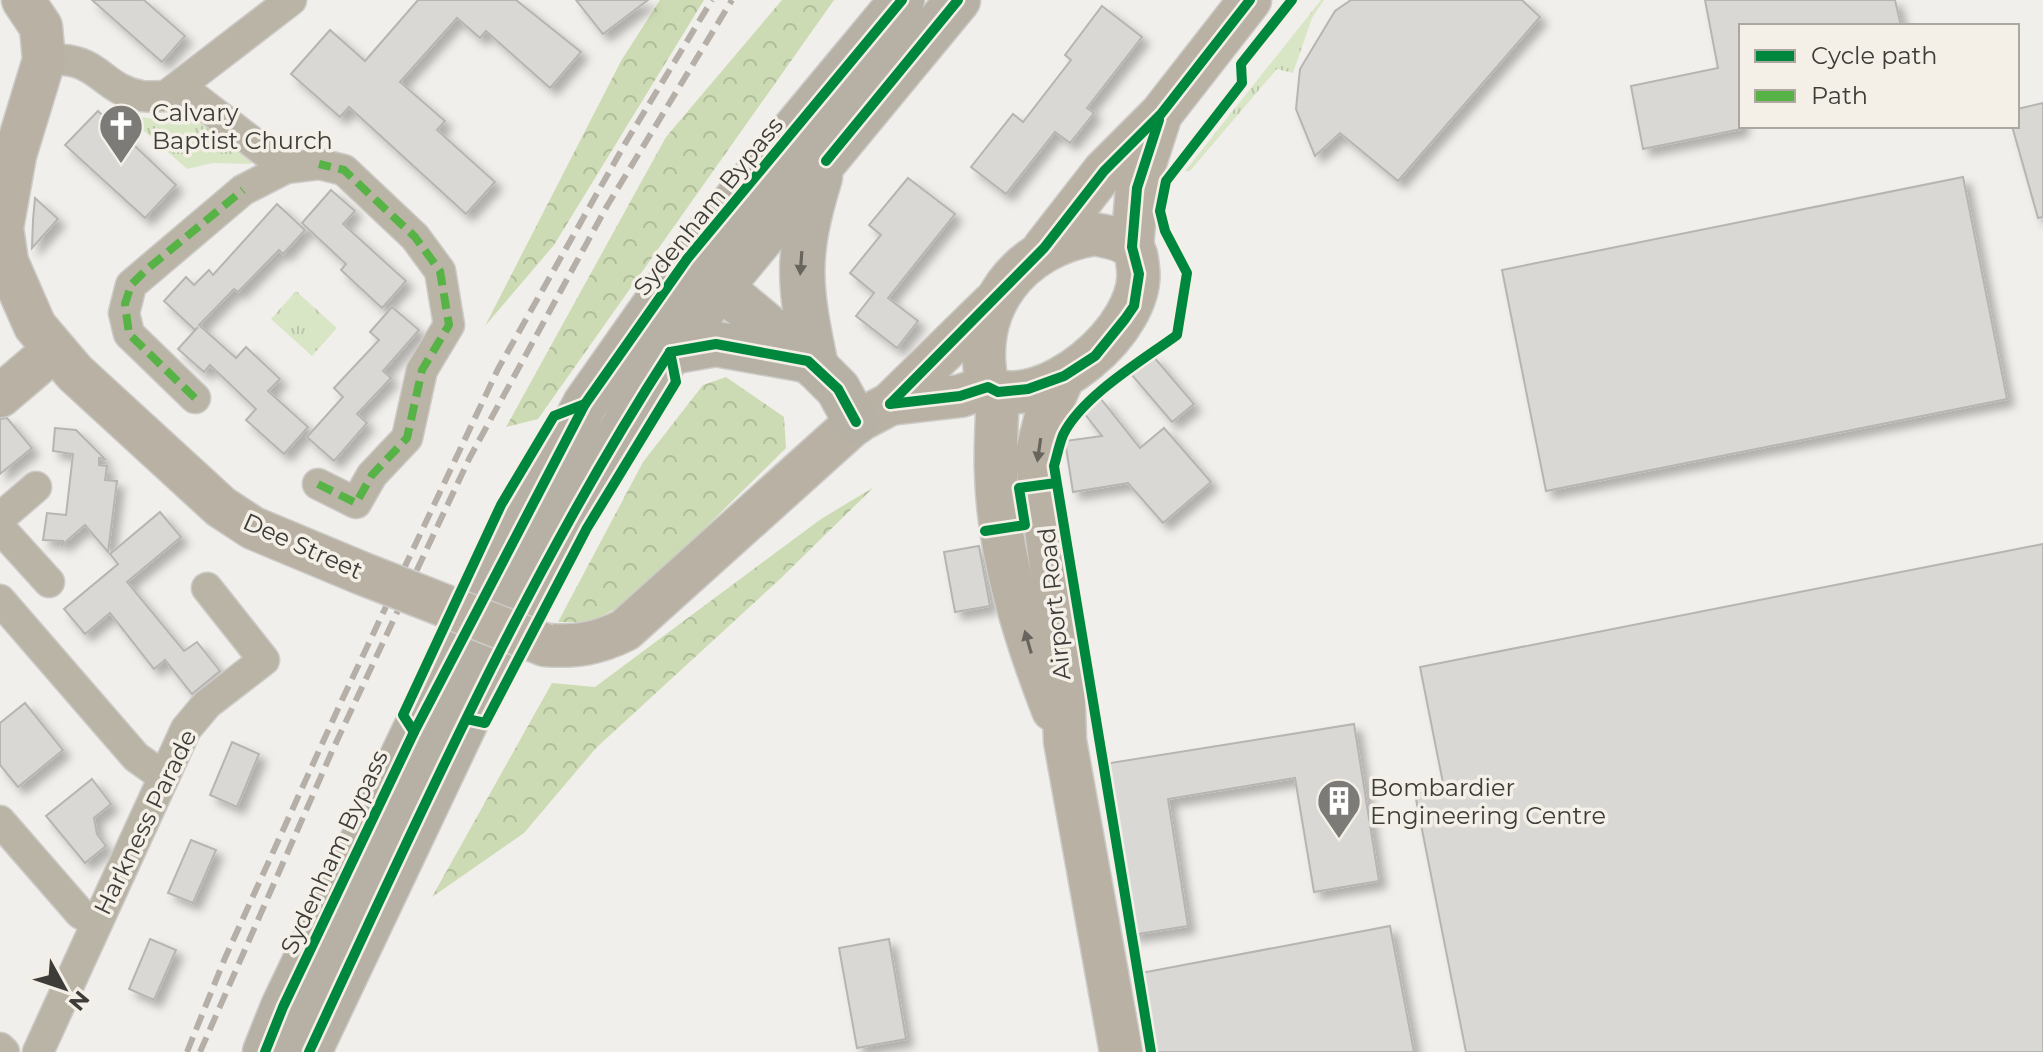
<svg xmlns="http://www.w3.org/2000/svg" width="2043" height="1052" font-family="Montserrat,sans-serif">
  <style>
    .grass { fill: url(#grass-tufts) }
    .forest { fill: url(#forest-crowns) }
    .building { fill: #d9d8d5; stroke: #b6b5b2; stroke-width: 2; filter: url(#shadow) }
    .lines { fill: none; stroke-linecap: round; stroke-linejoin: round }
    .street-casing { stroke: #cccbc8; stroke-width: 33 }
    .secondary-casing { stroke: #cccbc8; stroke-width: 45 }
    .highway-casing { stroke: #cccbc8; stroke-width: 47 }
    .street { stroke: #bab4a6; stroke-width: 30 }
    .secondary { stroke: #b9b2a4; stroke-width: 42 }
    .highway { stroke: #b6b1a4; stroke-width: 44 }
    .rail { stroke: #b5afa8; stroke-width: 6; stroke-dasharray: 16 8; stroke-linecap: butt }
    .secondary-bridge-casing { stroke: #cccbc8; stroke-width: 45; stroke-linecap: butt }
    .secondary-bridge { stroke: #b9b2a4; stroke-width: 42 }
    .quiet { stroke: #57b346; stroke-width: 8; stroke-dasharray: 16 8; stroke-linecap: butt }
    .cycleway-casing { stroke: #f4f0e8; stroke-width: 15 }
    .cycleway { stroke: #00873e; stroke-width: 10 }
    .oneway { fill: #67655e }
    .oneway2 { fill: #68655e }
    .labels { text-anchor: middle; dominant-baseline: central; stroke-width: 7; stroke-linejoin: round; paint-order: stroke }
    .poi-label { font-size: 24px; fill: #3d3c38; stroke: #f4f0e8; text-anchor: start }
    .street-label { font-size: 24px; fill: #3d3c38; stroke: #f4f0e8 }
  </style>
  <defs>
    <pattern id="grass-tufts" width="24" height="20" patternUnits="userSpaceOnUse" patternTransform="scale(2)"><rect width="24" height="20" fill="#d9e6c6"/><path d="M3 7l-1-3M5 7V3M7 7l1-3M15 17l-1-3M17 17v-4M19 17l1-3" fill="none" stroke="#bbc6ab"/></pattern>
    <pattern id="forest-crowns" width="20" height="18" patternUnits="userSpaceOnUse" patternTransform="scale(2)"><rect width="20" height="18" fill="#ccdbb3"/><path d="M2 6a3 3 0 1 1 6 0M12 15a3 3 0 1 1 6 0" fill="none" stroke="#b0bd9b"/></pattern>
    <filter id="shadow"><feDropShadow dx="7" dy="7" stdDeviation="4" flood-color="#0004"/></filter>
  </defs>
  <rect width="100%" height="100%" fill="#f1efeb"/>
  <!-- grass -->
  <g class="grass">
    <polygon points="1321,0 1324,0 1312,18 1293,73 1277,69 1190,171 1185,171"/>
    <polygon points="191,112 257,159 250,164 213,163 187,169 135,123 140,117 168,121 179,113"/>
    <polygon points="296,291 337,328 312,356 271,319"/>
  </g>
  <!-- forest -->
  <g class="forest">
    <polygon points="660,0 704,0 554,245 485,326 621,61"/>
    <polygon points="782,0 834,0 538,419 506,427 666,137"/>
    <polygon points="726,377 784,417 786,448 631,601 590,622 558,622 643,462 703,385"/>
    <polygon points="874,487 780,579 596,748 524,833 432,897 552,683 595,687 821,519"/>
  </g>
  <!-- building -->
  <g class="building">
    <polygon points="92,0 144,0 185,36 162,62"/>
    <polygon points="418,0 516,0 581,52 550,88 486,31 480,38 457,18 400,82 445,121 437,130 495,182 466,214 349,107 340,117 291,74 330,30 365,61"/>
    <polygon points="576,0 648,0 603,34"/>
    <polygon points="1351,0 1522,0 1540,17 1398,181 1340,133 1315,156 1296,109 1300,69 1335,11"/>
    <polygon points="1705,0 1895,0 1901,26 1741,26 1741,129 1643,149 1631,86 1718,68"/>
    <polygon points="1102,6 1142,37 1087,108 1094,113 1070,143 1055,132 1006,194 971,167 1013,114 1023,122 1071,60 1065,55"/>
    <polygon points="2043,103 2043,217 2038,218 2012,126 2017,126 2017,109"/>
    <polygon points="98,111 176,185 145,218 65,145"/>
    <polygon points="1963,177 2007,399 1546,491 1502,270"/>
    <polygon points="908,178 955,214 888,298 918,321 897,348 856,316 874,293 850,273 881,235 869,225"/>
    <polygon points="331,190 355,211 343,224 406,281 382,308 341,270 346,264 302,223"/>
    <polygon points="35,198 58,219 32,248 33,220"/>
    <polygon points="277,204 305,230 283,254 279,250 238,292 234,289 199,325 236,358 246,347 280,379 268,391 308,427 284,454 246,420 256,409 210,365 204,372 178,349 198,327 195,330 164,301 186,277 194,285 209,270 213,275"/>
    <polygon points="392,307 419,330 383,371 391,378 357,414 367,423 334,461 307,437 343,397 334,388 379,340 370,332"/>
    <polygon points="1153,356 1194,404 1172,422 1131,374"/>
    <polygon points="1101,399 1140,448 1164,428 1211,482 1163,523 1128,483 1073,492 1065,441 1102,436 1084,413"/>
    <polygon points="7,418 32,448 0,474 0,419"/>
    <polygon points="55,428 76,430 105,459 99,458 99,465 107,466 105,480 117,481 108,552 85,525 62,545 63,541 43,540 47,513 66,515 73,454 53,451"/>
    <polygon points="160,512 181,537 127,582 184,651 197,642 220,671 192,694 165,660 154,669 110,613 85,634 64,609 118,564 110,554"/>
    <polygon points="2043,544 2043,1052 1466,1052 1415,794 1444,788 1420,667"/>
    <polygon points="979,546 990,606 955,612 944,552"/>
    <polygon points="25,703 63,750 18,787 0,765 0,723"/>
    <polygon points="1354,724 1379,881 1314,892 1295,778 1168,799 1188,926 1132,935 1104,764"/>
    <polygon points="232,742 259,754 237,807 210,795"/>
    <polygon points="92,779 111,804 94,818 97,834 106,846 85,863 46,816"/>
    <polygon points="191,840 216,850 193,903 168,893"/>
    <polygon points="1390,926 1414,1052 1156,1052 1141,973"/>
    <polygon points="150,939 176,950 154,1000 129,989"/>
    <polygon points="889,939 906,1039 857,1048 839,948"/>
  </g>
  <g class="lines">
    <!-- street casing -->
    <g class="street-casing">
      <g id="street">
        <path d="M44 60C101 55 98 88 141 96 148 97 158 96 166 96L291 0"/>
        <polyline points="181,87 286,168"/>
        <polyline points="195,398 129,334 124,313 131,285 243,190 286,168 319,164 344,170 415,237 440,271 449,325 422,370 407,438 372,475 356,503 318,484"/>
        <polyline points="0,518 36,487"/>
        <polyline points="0,528 49,582"/>
        <polyline points="0,600 136,757 164,777"/>
        <polyline points="0,821 80,913 97,923"/>
        <polyline points="0,1048 4,1052"/>
        <polyline points="38,1052 186,729 207,704 264,660 207,588"/>
      </g>
    </g>
    <!-- secondary casing -->
    <g class="secondary-casing">
      <g id="secondary">
        <polyline points="23,0 41,27 44,60 15,155 2,228 7,262 35,326 75,373 221,507 253,528 361,573"/>
        <path d="M1095 234C1107 237 1120 238 1130 246 1137 251 1137 260 1138 268 1146 328 1043 415 988 387 969 310 1018 246 1095 234Z"/>
        <polyline points="1132,247 1137,188 1159,120"/>
        <polyline points="1044,248 1104,171 1161,114 1250,0"/>
        <polyline points="1064,376 1046,416 1036,456 1062,646 1065,741 1121,1052"/>
        <path d="M998 392C997 419 995 445 996 472 998 553 1024 635 1053 710"/>
        <polyline points="0,396 54,350"/>
        <polyline points="890,404 960,396 988,387"/>
        <path d="M545 645C576 647 597 644 625 630L856 422 890 404 992 304"/>
      </g>
    </g>
    <!-- highway casing -->
    <g class="highway-casing">
      <g id="highway">
        <polyline points="699,269 816,367 838,389 856,422"/>
        <polyline points="670,352 716,344 806,360"/>
        <path d="M816 367C799 285 795 258 820 177"/>
        <polyline points="265,1052 283,1007 414,732 585,404 687,259 902,0"/>
        <polyline points="309,1052 498,654 555,544 636,405 670,352 721,287 958,0"/>
      </g>
    </g>
    <!-- street -->
    <use href="#street" class="street"/>
    <!-- secondary -->
    <use href="#secondary" class="secondary"/>
    <!-- highway -->
    <use href="#highway" class="highway"/>
    <!-- rail -->
    <g class="rail">
      <polyline points="187,1052 225,958 342,700 498,369 626,142 712,0"/>
      <polyline points="200,1052 333,749 469,459 607,206 732,0"/>
    </g>
    <!-- secondary-bridge casing -->
    <g class="secondary-bridge-casing">
      <polyline id="secondary-bridge" points="361,573 545,645"/>
    </g>
    <!-- secondary-bridge -->
    <use href="#secondary-bridge" class="secondary-bridge"/>
    <!-- quiet -->
    <g class="quiet">
      <polyline points="195,398 129,334 125,304 131,285 146,270 243,190"/>
      <polyline points="318,484 356,503 372,475 407,438 422,370 449,325 440,271 415,237 344,170 319,164"/>
    </g>
    <!-- cycleway casing -->
    <g class="cycleway-casing">
      <g id="cycleway">
        <polyline points="826,161 958,0"/>
        <polyline points="670,352 716,344 808,361 838,389 856,422"/>
        <polyline points="890,404 1044,248 1104,171 1161,114 1250,0"/>
        <polyline points="890,404 960,396 988,387 998,392 1028,389 1064,376 1095,356 1125,319 1134,306 1139,274 1132,247 1137,188 1159,120"/>
        <polyline points="985,531 1025,525 1019,488 1056,483"/>
        <polyline points="467,719 485,723 587,528 676,382 670,352"/>
        <polyline points="414,732 403,715 501,505 554,416 585,404"/>
        <polyline points="265,1052 283,1007 414,732 585,404 687,259 902,0"/>
        <path d="M309 1052C420 814 527 573 670 352"/>
        <path d="M1151 1052 1054 466C1057 456 1059 445 1063 435 1082 396 1143 360 1177 335L1187 273 1165 231 1160 211 1166 181 1242 83 1241 64 1292 0"/>
      </g>
    </g>
    <!-- cycleway -->
    <use href="#cycleway" class="cycleway"/>
  </g>
  <!-- one-way arrows -->
  <defs><path id="oneway-solid" d="M-6-.8H1V-3.2L6.5 0L1 3.2V.8H-6Z" transform="scale(2)"/></defs>
  <use class="oneway" href="#oneway-solid" transform="translate(801 263) rotate(94)"/>
  <g class="oneway2">
    <use href="#oneway-solid" transform="translate(1039 450) rotate(98)"/>
    <use href="#oneway-solid" transform="translate(1028 642) rotate(-106)"/>
  </g>
  <!-- icons -->
  <defs>
    <g id="church-pin" transform="scale(2.3)"><path d="M0 17L-7.5 6A9.5 9.5 0 1 1 7.5 6Z" fill="#7c7b77" stroke="#f4f0e8"/><path d="M-1.2-6h2.4v3.5h3.3v2.4h-3.3V6h-2.4V-.1h-3.3v-2.4h3.3Z" fill="#fff"/></g>
    <g id="building-pin" transform="scale(2.3)"><path d="M0 17L-7.5 6A9.5 9.5 0 1 1 7.5 6Z" fill="#7c7b77" stroke="#f4f0e8"/><path d="M-4-6H4V6H1V3H-1V6H-4ZM-2.5-4.3h1.7v1.8h-1.7ZM.8-4.3h1.7v1.8H.8ZM-2.5-1h1.7V.8h-1.7ZM.8-1h1.7V.8H.8Z" fill="#fff"/></g>
  </defs>
  <g fill-rule="evenodd">
    <use href="#church-pin" x="121" y="126"/>
    <use href="#building-pin" x="1339" y="801"/>
  </g>
  <g class="labels">
    <!-- poi labels -->
    <g class="poi-label">
      <text x="152" y="112">Calvary<tspan x="152" dy="28">Baptist Church</tspan></text>
      <text x="1370" y="787">Bombardier<tspan x="1370" dy="28">Engineering Centre</tspan></text>
    </g>
    <!-- street labels -->
    <g class="street-label">
      <text transform="translate(708 206) rotate(-51)">Sydenham Bypass</text>
      <text transform="translate(303 546) rotate(24)">Dee Street</text>
      <text transform="translate(1054 604) rotate(-96)">Airport Road</text>
      <text transform="translate(145 822) rotate(-64)">Harkness Parade</text>
      <text transform="translate(334 852) rotate(-65)">Sydenham Bypass</text>
    </g>
  </g>
  <!-- legend -->
  <rect x="1739" y="24" width="280" height="104" fill="#f4f0e8" stroke="#aba8a2" stroke-width="2"/>
  <rect x="1755" y="50" width="40" height="12" fill="#00873e" stroke="#aba8a2" stroke-width="2"/>
  <text x="1811" y="64" font-size="24" fill="#3d3c38">Cycle path</text>
  <rect x="1755" y="90" width="40" height="12" fill="#57b346" stroke="#aba8a2" stroke-width="2"/>
  <text x="1811" y="104" font-size="24" fill="#3d3c38">Path</text>
  <!-- north arrow -->
  <g transform="translate(64 988) rotate(130)" stroke="#f4f0e8" stroke-width="6" paint-order="stroke">
  <path d="M0-6L14 30L0 20L-14 30Z" fill="#3d3c38"/>
  <text y="-12" font-size="22" font-weight="bold" text-anchor="middle" fill="#3d3c38">N</text>
  </g>
</svg>
